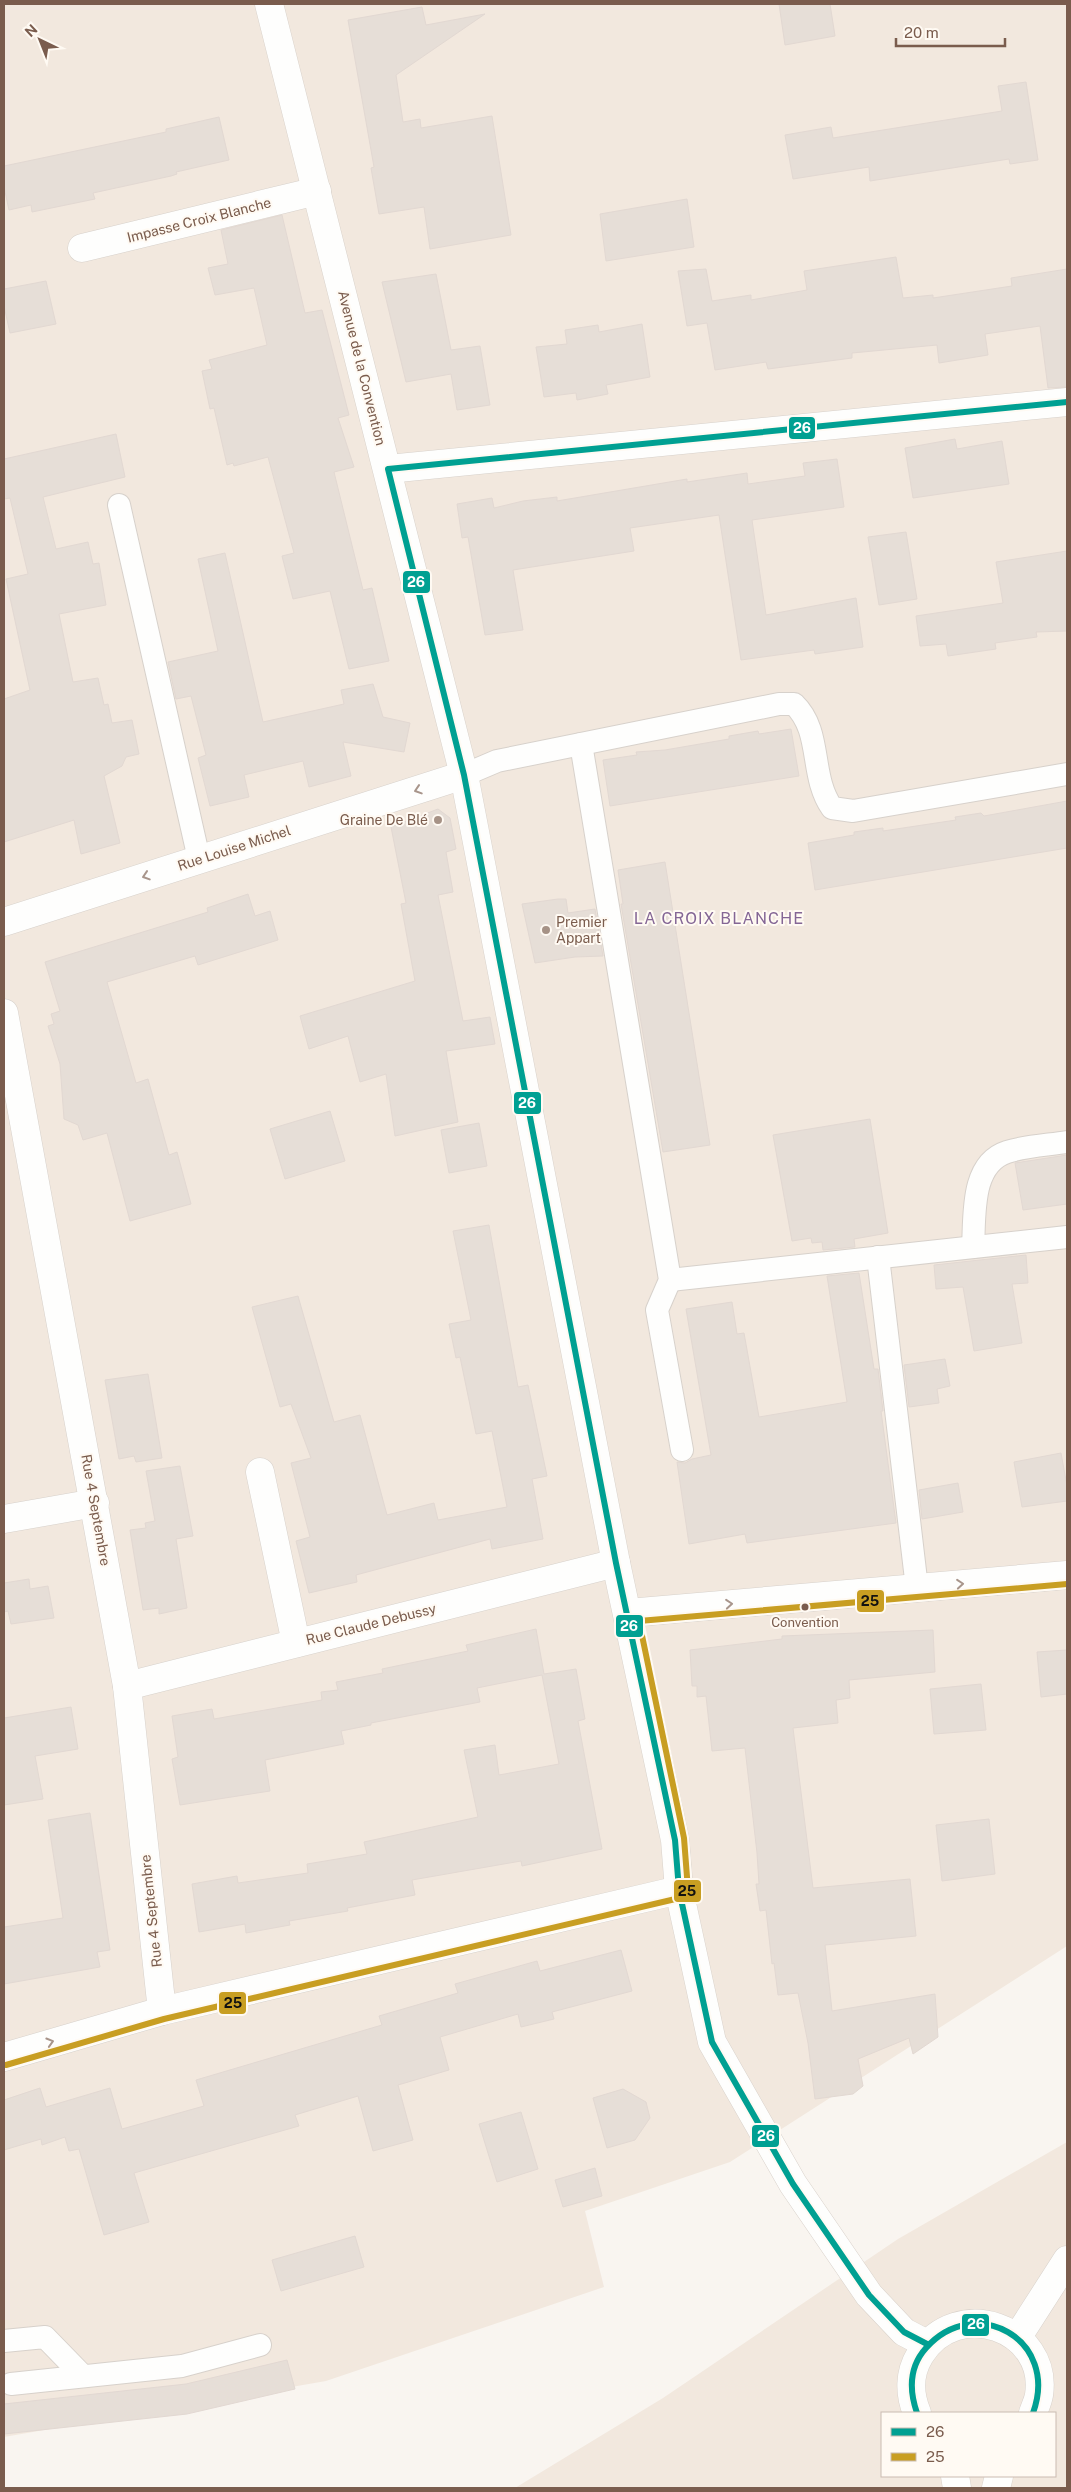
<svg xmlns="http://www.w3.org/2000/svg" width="1071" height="2492" font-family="'Public Sans',sans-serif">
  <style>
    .residential { fill: #f2e8de; fill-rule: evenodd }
    .building { fill: #e6ded7; stroke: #e2d8d2 }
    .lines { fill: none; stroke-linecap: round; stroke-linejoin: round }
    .lane-casing { stroke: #d7d1cb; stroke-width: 24 }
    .street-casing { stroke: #d7d1cb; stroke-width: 29 }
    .secondary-casing { stroke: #d9d2cb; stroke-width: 29 }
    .lane { stroke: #fefefd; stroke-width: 22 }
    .street { stroke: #fefefd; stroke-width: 28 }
    .secondary { stroke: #fefefd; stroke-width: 28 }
    .bus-1-casing { stroke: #fffaf3; stroke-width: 10 }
    .bus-2-casing { stroke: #fffaf3; stroke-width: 10 }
    .bus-1 { stroke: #00a092; stroke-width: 6 }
    .bus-2 { stroke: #c89e22; stroke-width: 6 }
    .oneway { stroke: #a8958b }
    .poi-dot { fill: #a69286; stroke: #fffaf3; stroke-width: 2 }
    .bus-dot { fill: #7a5c4d; stroke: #fffaf3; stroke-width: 2 }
    .labels { text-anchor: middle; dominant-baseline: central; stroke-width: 4; stroke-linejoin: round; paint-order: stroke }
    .bus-label { font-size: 13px; fill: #7a5c4d; stroke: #fffaf3 }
    .street-label { font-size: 14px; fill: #7a5c4d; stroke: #fffaf3 }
    .poi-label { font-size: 14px; fill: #7a5c4d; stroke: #fffaf3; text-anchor: end }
    .quarter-label { font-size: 16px; letter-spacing: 1px; fill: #846695; stroke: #fffaf3 }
    .line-badge { stroke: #fffaf3; stroke-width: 2 }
    .badge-label { font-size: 14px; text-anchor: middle; font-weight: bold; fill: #fff }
    .pale-badge-label { font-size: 14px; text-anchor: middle; font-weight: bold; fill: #111 }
  </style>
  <rect width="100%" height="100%" fill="#f9f5f0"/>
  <!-- residential -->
  <g class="residential">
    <polygon points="4,4 1067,4 1067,1946 730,2162 585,2211 604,2287 326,2381 4,2437"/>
    <path d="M1067 2142V2488H515L663 2398 898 2239ZM882 2413H1055V2476H882Z"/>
  </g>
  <!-- building -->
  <g class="building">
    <polygon points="779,4 830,4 835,36 785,45"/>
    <polygon points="422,7 426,25 485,14 396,75 403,122 420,119 421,128 492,116 511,235 430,249 424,207 379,214 371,168 374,167 348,20"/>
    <polygon points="1026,82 1038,160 1010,164 1009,159 870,181 869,167 793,179 785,135 831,127 833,138 1002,111 998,86"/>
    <polygon points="219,117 229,160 176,172 177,174 171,176 93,193 95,199 32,212 31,205 9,210 4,187 4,166 166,132 166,129"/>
    <polygon points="687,199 694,247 606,261 600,214"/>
    <polygon points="282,215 305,313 322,310 349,415 338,418 354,467 334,472 363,590 372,588 389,661 349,669 330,591 293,599 282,556 294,553 268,457 234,466 233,463 227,465 214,408 210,409 202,371 212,369 209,360 267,345 254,288 215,295 208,268 228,264 221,230"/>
    <polygon points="896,257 903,298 933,295 933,298 1012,286 1011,278 1067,269 1067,387 1048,388 1040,326 985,334 988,355 939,363 937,345 852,353 852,358 768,369 766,362 715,370 707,323 687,326 678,271 706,269 712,301 751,295 751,300 807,290 804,271"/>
    <polygon points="436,274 451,350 480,346 490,405 457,410 451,374 406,382 382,282"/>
    <polygon points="46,281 56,324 10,333 4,306 4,289"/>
    <polygon points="642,324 650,377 606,385 608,394 577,400 576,393 544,397 536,347 567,344 565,330 598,325 599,332"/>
    <polygon points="116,434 125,477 43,497 56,549 88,542 93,564 99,563 106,605 59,614 73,682 98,678 104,705 108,704 112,723 132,720 139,754 126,757 122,766 104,776 120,843 81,854 74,820 4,842 4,699 30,690 6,579 28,574 10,498 4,499 4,459"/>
    <polygon points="955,439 957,449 1002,441 1009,484 913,498 905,448"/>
    <polygon points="837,459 844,507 752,520 766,615 856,598 863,647 815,654 814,650 741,660 719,515 630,528 634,551 513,570 523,630 485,635 468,537 462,538 457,504 492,498 494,508 523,501 557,497 557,501 687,479 687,482 747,473 748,484 805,476 803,463"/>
    <polygon points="906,532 917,599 879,605 868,537"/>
    <polygon points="1067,551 1067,631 1036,632 1037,637 995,643 996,649 948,656 946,644 920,646 916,616 1003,603 996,562"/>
    <polygon points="225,553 263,722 344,704 341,690 373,684 383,717 410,723 404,752 343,742 351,776 309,787 303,761 244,775 249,797 210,806 198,758 206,755 191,696 176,699 168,662 218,651 198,559"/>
    <polygon points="791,729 799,776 610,806 603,760 637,755 636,752 665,750 729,739 729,736 758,731 759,734"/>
    <polygon points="1067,801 1067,848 815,890 808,843 854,835 854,832 883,828 883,831 956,820 955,817 981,813 984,816"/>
    <polygon points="438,809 450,818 456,849 446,852 453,892 438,895 463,1021 490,1017 495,1044 446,1051 458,1122 395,1136 386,1074 360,1082 348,1036 309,1049 300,1016 415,981 401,904 406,903 391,827"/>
    <polygon points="665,862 710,1145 663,1152 621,904 623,904 618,870"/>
    <polygon points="248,894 255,916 270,911 278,940 198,965 195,956 107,982 136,1083 148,1079 169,1155 177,1152 191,1204 130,1221 107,1133 83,1140 78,1125 64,1119 60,1064 48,1026 54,1024 51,1014 60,1011 45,962 208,912 207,908"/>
    <polygon points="558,899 566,899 568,913 595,909 603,956 575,957 535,963 522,904"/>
    <polygon points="330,1111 345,1161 285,1179 270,1129"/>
    <polygon points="870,1119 888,1233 854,1239 855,1247 823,1250 822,1242 812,1243 811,1238 792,1241 773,1135"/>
    <polygon points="479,1123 487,1166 449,1173 441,1130"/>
    <polygon points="1067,1155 1067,1204 1023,1210 1015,1163"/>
    <polygon points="489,1225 518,1387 528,1385 547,1476 532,1479 543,1539 492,1549 490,1539 356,1575 357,1582 309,1593 296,1541 310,1537 291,1463 311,1458 291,1404 280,1407 252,1307 298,1296 334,1422 360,1415 387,1515 434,1503 438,1520 507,1507 492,1431 476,1434 460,1357 456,1358 449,1324 471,1320 453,1231"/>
    <polygon points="1026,1255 1028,1283 1012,1284 1022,1343 974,1351 963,1287 936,1289 934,1265"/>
    <polygon points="859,1273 874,1369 878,1369 883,1411 881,1411 896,1523 747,1543 745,1534 689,1544 677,1462 685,1463 692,1459 711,1455 686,1309 732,1302 737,1334 744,1333 759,1417 847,1402 827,1276"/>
    <polygon points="945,1359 950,1386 937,1389 939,1403 909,1407 904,1365"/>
    <polygon points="148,1374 162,1458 136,1462 134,1456 119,1459 105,1380"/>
    <polygon points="1061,1453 1067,1486 1067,1501 1022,1507 1014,1462"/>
    <polygon points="180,1466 193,1536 176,1539 187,1608 159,1614 159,1608 143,1610 130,1530 146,1528 145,1523 155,1521 146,1471"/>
    <polygon points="958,1483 963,1512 922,1519 919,1490"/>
    <polygon points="29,1579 30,1589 48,1586 54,1618 11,1624 8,1611 4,1612 4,1583"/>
    <polygon points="536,1629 544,1674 576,1669 585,1719 578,1721 602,1849 522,1866 521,1861 412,1880 415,1895 347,1908 348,1911 289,1921 290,1925 246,1933 245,1924 199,1932 192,1884 237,1876 238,1883 308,1873 307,1864 367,1854 364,1842 478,1817 464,1750 495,1745 499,1775 559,1764 542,1675 477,1688 480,1702 371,1723 371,1725 341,1731 344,1744 265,1760 270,1791 180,1805 172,1759 178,1757 172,1716 212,1709 214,1719 322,1700 321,1692 338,1690 336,1682 383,1673 382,1669 468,1651 466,1645"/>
    <polygon points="933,1630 935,1672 849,1680 850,1698 836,1700 838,1723 793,1728 813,1888 910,1879 916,1936 825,1945 832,2011 935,1994 938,2037 913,2054 909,2038 858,2059 863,2086 853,2094 815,2099 808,2043 798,1993 778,1995 774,1963 772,1964 766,1910 760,1911 756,1884 759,1884 757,1853 745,1748 712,1751 706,1696 697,1697 697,1686 692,1686 690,1650 782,1639 782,1636"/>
    <polygon points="1067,1650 1067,1694 1041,1697 1037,1652"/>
    <polygon points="981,1684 986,1730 934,1734 930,1689"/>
    <polygon points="71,1707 78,1749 35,1756 43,1799 4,1805 4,1718"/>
    <polygon points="90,1813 110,1950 97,1952 100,1967 4,1984 4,1927 63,1918 48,1820"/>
    <polygon points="989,1819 995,1874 942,1881 936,1825"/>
    <polygon points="621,1950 632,1991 552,2012 554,2019 521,2027 518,2014 440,2037 449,2070 398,2085 413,2140 373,2151 358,2096 295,2115 299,2126 134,2173 149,2222 104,2235 79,2149 69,2151 65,2137 42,2145 41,2139 4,2150 4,2100 40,2088 46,2107 110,2088 122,2129 204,2106 196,2080 382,2025 379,2016 458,1993 455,1984 537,1961 540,1971"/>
    <polygon points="623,2089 646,2102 650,2118 635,2140 607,2148 593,2098"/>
    <polygon points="521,2112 538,2169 497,2182 479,2124"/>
    <polygon points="595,2168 602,2196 563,2207 555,2180"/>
    <polygon points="355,2236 364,2267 281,2291 272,2260"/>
    <polygon points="287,2360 295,2389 187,2414 4,2434 4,2404 186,2384"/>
  </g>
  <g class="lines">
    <!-- lane casing -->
    <g class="lane-casing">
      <g id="lane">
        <polyline points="119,505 199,859"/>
        <polyline points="581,744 670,1280 657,1310 682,1450"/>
        <path d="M464 775 497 761 779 704H794C823 732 809 775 832 808L853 811 1067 774"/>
        <path d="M973 1247C975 1217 970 1164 1007 1152 1025 1146 1048 1145 1067 1142"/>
        <polyline points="878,1257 917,1588"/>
        <polyline points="670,1280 1067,1237"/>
        <polyline points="4,2341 45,2337 83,2376"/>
        <polyline points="11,2384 182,2366 260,2345"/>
      </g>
    </g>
    <!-- street casing -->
    <g class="street-casing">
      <g id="street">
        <polyline points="82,248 317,191"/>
        <polyline points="388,469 1067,402"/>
        <polyline points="4,922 464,775"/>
        <polyline points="4,1013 127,1686 162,2011"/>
        <polyline points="260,1472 296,1643"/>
        <polyline points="4,1519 95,1503"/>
        <polyline points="628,1613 1067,1575"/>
        <polyline points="127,1686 616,1563"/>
        <polyline points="4,2057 162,2011 679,1890"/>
        <polyline points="1017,2338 1067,2260"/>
      </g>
    </g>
    <!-- secondary casing -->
    <g class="secondary-casing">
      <g id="secondary">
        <polyline points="269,4 464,775 616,1563 675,1840 679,1890 712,2042 793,2184 869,2295 904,2332 927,2344"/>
        <path d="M917 2413C909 2394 909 2373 920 2355 957 2295 1049 2328 1039 2395 1038 2401 1035 2407 1033 2413"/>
        <polyline points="955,2476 957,2488"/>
        <polyline points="996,2488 999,2476"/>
      </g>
    </g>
    <!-- lane -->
    <use href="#lane" class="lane"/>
    <!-- street -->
    <use href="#street" class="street"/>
    <!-- secondary -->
    <use href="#secondary" class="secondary"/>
    <!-- bus-1 casing -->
    <g class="bus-1-casing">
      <g id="bus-1">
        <polyline points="927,2344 904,2332 869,2295 793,2184 712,2042 679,1890 675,1840 616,1563 464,775 388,469 1067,402"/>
        <path d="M917 2413C909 2390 909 2367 926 2348 975 2293 1060 2339 1033 2413"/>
      </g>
    </g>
    <!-- bus-2 casing -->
    <g class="bus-2-casing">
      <polyline id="bus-2" points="6,2065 164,2019 684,1897 688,1890 684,1838 639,1621 1067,1584"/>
    </g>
    <!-- bus-1 -->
    <use href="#bus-1" class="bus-1"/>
    <!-- bus-2 -->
    <use href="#bus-2" class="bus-2"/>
  </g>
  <!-- one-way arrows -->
  <defs><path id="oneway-chevron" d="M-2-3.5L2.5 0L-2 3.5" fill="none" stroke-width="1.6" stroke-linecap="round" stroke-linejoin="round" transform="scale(1.25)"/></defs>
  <g class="oneway">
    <use href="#oneway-chevron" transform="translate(418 790) rotate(162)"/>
    <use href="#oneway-chevron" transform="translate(146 876) rotate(162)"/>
    <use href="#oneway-chevron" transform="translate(960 1584) rotate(-5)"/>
    <use href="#oneway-chevron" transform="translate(729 1604) rotate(-5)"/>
    <use href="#oneway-chevron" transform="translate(50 2042) rotate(-17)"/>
  </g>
  <!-- markers -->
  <g class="poi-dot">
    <circle cx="438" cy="820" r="5"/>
    <circle cx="546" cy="930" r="5"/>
  </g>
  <circle class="bus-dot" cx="805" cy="1607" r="4.5"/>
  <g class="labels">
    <!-- bus labels -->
    <g class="bus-label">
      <text x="805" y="1622">Convention</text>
    </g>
    <!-- street labels -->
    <g class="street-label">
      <text transform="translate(199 220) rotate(-14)">Impasse Croix Blanche</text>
      <text transform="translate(362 368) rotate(76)">Avenue de la Convention</text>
      <text transform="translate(234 848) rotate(-18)">Rue Louise Michel</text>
      <text transform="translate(96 1510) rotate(80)">Rue 4 Septembre</text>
      <text transform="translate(371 1624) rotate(-14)">Rue Claude Debussy</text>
      <text transform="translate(151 1911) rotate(-96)">Rue 4 Septembre</text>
    </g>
    <!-- poi labels -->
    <g class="poi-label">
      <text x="428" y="820">Graine De Blé</text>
      <text x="556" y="922" text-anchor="start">Premier<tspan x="556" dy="16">Appart</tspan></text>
    </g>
    <!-- quarter labels -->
    <g class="quarter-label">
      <text x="719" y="918">LA CROIX BLANCHE</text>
    </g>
  </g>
  <g class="line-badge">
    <rect x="788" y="416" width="28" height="24" rx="5" fill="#00a092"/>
    <rect x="402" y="570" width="29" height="24" rx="5" fill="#00a092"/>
    <rect x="513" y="1091" width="29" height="24" rx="5" fill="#00a092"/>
    <rect x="856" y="1589" width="29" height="24" rx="5" fill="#c89e22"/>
    <rect x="615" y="1614" width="29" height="24" rx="5" fill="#00a092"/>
    <rect x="673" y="1879" width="29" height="24" rx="5" fill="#c89e22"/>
    <rect x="218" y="1991" width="29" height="24" rx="5" fill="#c89e22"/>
    <rect x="751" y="2124" width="29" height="24" rx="5" fill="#00a092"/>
    <rect x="961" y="2313" width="29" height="24" rx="5" fill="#00a092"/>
  </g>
  <g class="badge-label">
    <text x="802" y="433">26</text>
    <text x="416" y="587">26</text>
    <text x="527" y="1108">26</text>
    <text x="629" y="1631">26</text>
    <text x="766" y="2141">26</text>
    <text x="976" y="2329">26</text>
  </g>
  <g class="pale-badge-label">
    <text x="870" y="1606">25</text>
    <text x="687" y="1896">25</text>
    <text x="233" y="2008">25</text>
  </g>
  <!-- border -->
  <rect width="1071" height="2492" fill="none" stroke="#7a5c4d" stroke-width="10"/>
  <!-- legend -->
  <rect x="881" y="2412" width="175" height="65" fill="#fffaf3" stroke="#cabbb1"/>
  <rect x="891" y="2428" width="25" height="8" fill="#00a092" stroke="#cabbb1"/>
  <text x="926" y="2437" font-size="15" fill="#7a5c4d">26</text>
  <rect x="891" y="2453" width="25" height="8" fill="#c89e22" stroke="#cabbb1"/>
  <text x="926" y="2462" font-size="15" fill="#7a5c4d">25</text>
  <!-- north arrow -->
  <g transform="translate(40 40) rotate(317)" stroke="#fffaf3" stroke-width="4" paint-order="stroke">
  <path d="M0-4L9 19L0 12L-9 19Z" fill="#7a5c4d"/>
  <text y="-8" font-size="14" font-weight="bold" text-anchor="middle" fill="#7a5c4d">N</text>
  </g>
  <!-- scale -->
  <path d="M896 38v8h109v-8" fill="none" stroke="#7a5c4d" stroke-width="2.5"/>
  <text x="904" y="38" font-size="15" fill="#7a5c4d" stroke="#fffaf3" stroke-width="4" paint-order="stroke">20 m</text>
</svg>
